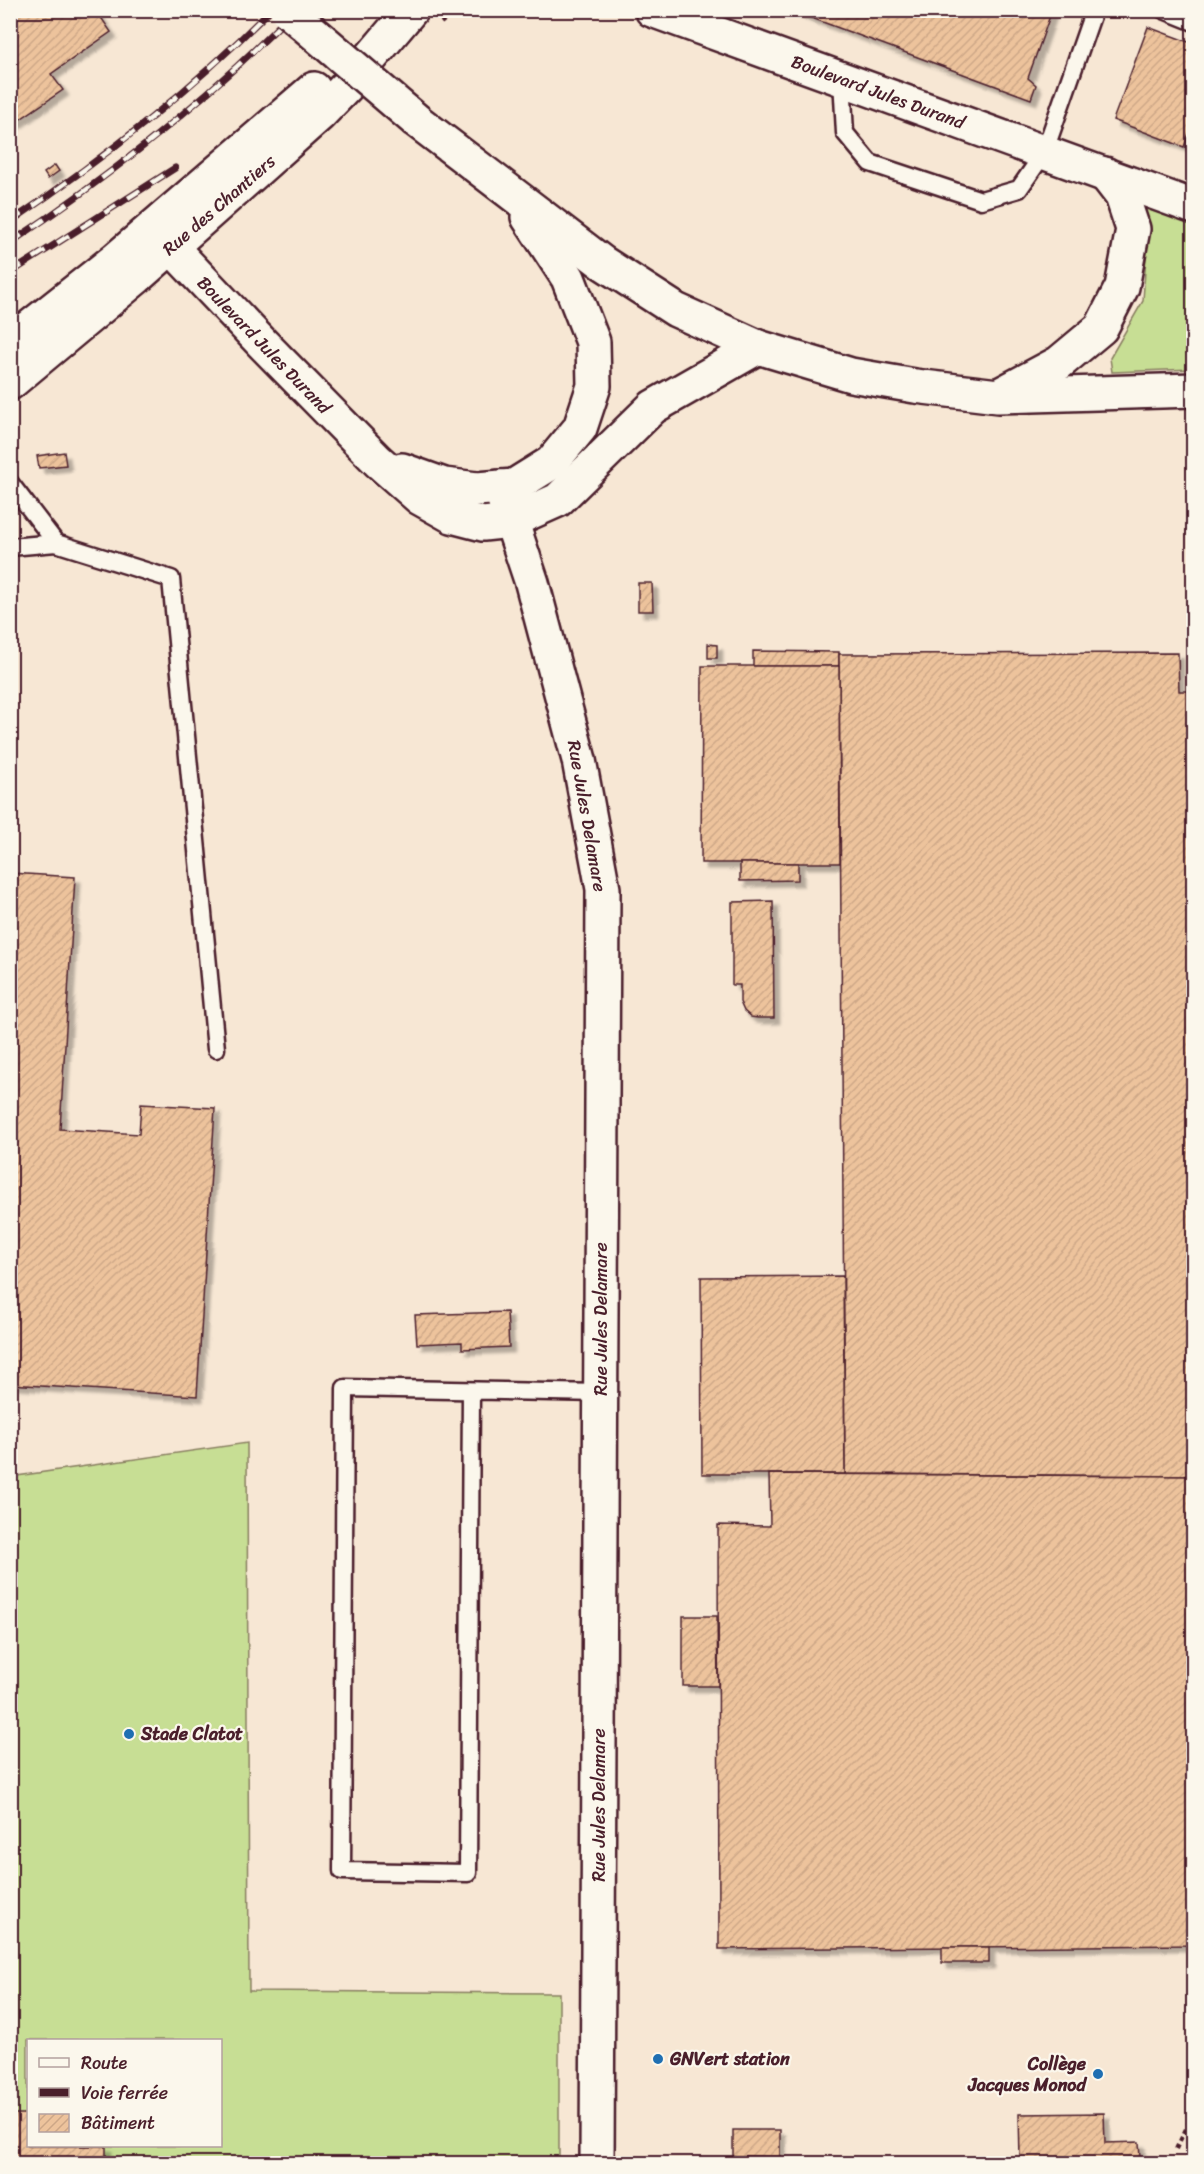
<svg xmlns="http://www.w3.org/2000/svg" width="1204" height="2174" font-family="Sriracha,sans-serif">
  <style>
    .built { fill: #f7e7d4; fill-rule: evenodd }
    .grass { fill: #c7de94; stroke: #887e60; stroke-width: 1.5; fill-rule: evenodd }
    .building { fill: url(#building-hatch); stroke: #4a1f2b; stroke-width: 1.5; filter: url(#shadow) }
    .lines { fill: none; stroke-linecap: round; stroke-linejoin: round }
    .lane-casing { stroke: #4a1f2b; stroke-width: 21 }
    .street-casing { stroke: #4a1f2b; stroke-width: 38 }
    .secondary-casing { stroke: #4a1f2b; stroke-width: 38 }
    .path { stroke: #4a1f2b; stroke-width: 4; stroke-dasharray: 4.5 4.5; stroke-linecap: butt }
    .lane { stroke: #fbf7ec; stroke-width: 16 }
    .street { stroke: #fbf7ec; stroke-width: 33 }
    .secondary { stroke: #fbf7ec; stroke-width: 33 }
    .rail-casing { stroke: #4a1f2b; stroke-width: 7 }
    .rail { stroke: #fbf7ec; stroke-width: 4.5; stroke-dasharray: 14; stroke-linecap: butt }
    .secondary-bridge-casing { stroke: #4a1f2b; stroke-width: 38; stroke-linecap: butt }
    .secondary-bridge { stroke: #fbf7ec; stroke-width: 33 }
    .poi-dot { fill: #1f6fb2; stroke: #fbf7ec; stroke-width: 2 }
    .labels { text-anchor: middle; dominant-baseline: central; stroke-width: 4.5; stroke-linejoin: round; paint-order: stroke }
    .street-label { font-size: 18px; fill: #4a1f2b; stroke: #fbf7ec }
    .poi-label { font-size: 18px; font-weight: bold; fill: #4a1f2b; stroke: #fbf7ec; text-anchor: start }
  </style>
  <defs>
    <pattern id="building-hatch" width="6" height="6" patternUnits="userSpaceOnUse" patternTransform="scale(1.5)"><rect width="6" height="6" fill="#edc39c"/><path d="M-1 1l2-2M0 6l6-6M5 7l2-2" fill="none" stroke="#cda787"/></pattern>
    <filter id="shadow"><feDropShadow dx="5.5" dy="5.5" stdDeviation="1.5" flood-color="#0004"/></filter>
  </defs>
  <rect width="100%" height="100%" fill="#fbf7ec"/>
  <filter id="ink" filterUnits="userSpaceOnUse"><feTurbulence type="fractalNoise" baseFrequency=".0167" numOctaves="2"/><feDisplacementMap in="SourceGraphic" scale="12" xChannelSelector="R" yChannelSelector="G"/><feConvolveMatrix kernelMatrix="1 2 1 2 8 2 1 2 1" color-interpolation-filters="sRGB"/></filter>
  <g filter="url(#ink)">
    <!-- built -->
    <path class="built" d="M11 11H1193V2163L11 2164ZM28 2040H220V2146H28Z"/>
    <!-- grass -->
    <g class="grass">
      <polygon points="1123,186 1193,213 1193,369 1112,372 1110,358 1143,301 1148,225"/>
      <path d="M247 1443 249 1991 559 1993V2163H11L10 1477ZM28 2040H220V2146H28Z"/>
    </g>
    <!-- building -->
    <g class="building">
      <polygon points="10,10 96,10 111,32 51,74 63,90 10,126"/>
      <polygon points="790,10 1052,10 1028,78 1036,85 1031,99"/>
      <polygon points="1148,27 1194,44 1194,120 1184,147 1113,120"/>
      <polygon points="55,165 59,171 48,179 44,173"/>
      <polygon points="64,452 66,465 39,468 37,456"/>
      <polygon points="638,583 652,583 653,611 638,611"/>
      <polygon points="708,644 717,645 717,658 708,658"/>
      <polygon points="753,651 839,652 839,666 753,666"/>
      <polygon points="1178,653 1179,691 1194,691 1194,1476 845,1474 839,654"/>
      <polygon points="702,666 839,666 840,863 701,863"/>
      <polygon points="740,863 798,863 798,880 740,881"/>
      <polygon points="10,873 75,877 60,1129 139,1134 141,1104 215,1108 197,1396 10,1384"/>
      <polygon points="773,901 774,1018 758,1018 751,1017 744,1011 740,1002 740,985 732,985 732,902"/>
      <polygon points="843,1276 845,1474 702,1474 701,1277"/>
      <polygon points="507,1312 509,1347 462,1349 462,1342 417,1344 415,1315"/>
      <polygon points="769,1474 1194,1476 1194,1945 719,1949 718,1525 770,1526"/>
      <polygon points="683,1616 717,1616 718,1686 683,1686"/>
      <rect x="942" y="1947" width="47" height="16"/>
      <polygon points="1104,2113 1105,2143 1139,2142 1140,2158 1147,2158 1147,2164 1022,2164 1022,2158 1020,2158 1019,2114"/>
      <polygon points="10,2114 28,2114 28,2146 106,2146 106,2164 10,2164"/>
      <polygon points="733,2130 780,2130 780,2157 733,2156"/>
    </g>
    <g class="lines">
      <!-- lane casing -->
      <g class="lane-casing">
        <g id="lane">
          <polyline points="1164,10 1194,22"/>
          <polyline points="842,79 845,133 870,163 981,200 1019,189 1044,153 1094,10"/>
          <polyline points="10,483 56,543 171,579 216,1049"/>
          <polyline points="10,547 56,543"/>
          <polyline points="471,1391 468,1873 342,1871 345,1388 600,1393"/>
        </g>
      </g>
      <!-- street casing -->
      <g class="street-casing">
        <polyline id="street" points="500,487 532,583 579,760 603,889 597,2164"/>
      </g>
      <!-- secondary casing -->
      <g class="secondary-casing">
        <g id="secondary">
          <polyline points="652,10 1194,207"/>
          <polyline points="417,121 603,263 676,310 758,347 851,375 915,386 998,396 1194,390"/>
          <polyline points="153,228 263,344 378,461 420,498 452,516 483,524 511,521 558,500 653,407 758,347"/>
          <polyline points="10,343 115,260 314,89"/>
          <polyline points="10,383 137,277 319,115 346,87 411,10"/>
          <polyline points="1003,393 1059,363 1101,328 1122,287 1133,229 1122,196 1105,174"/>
          <polyline points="402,470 444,485 477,489 514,486 551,463 580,428 594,386 593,342 568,278 528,217"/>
        </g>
      </g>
      <!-- path -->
      <g class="path">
        <polyline points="441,23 457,10"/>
        <polyline points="1176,2149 1194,2112"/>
      </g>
      <!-- lane -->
      <use href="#lane" class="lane"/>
      <!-- street -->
      <use href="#street" class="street"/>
      <!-- secondary -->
      <use href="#secondary" class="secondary"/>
      <!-- rail casing -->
      <g class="rail-casing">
        <g id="rail">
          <path d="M10 222C103 159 192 90 270 10"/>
          <path d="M10 243C112 175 209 98 295 10"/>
          <polyline points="10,273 175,168"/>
        </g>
      </g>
      <!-- rail -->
      <use href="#rail" class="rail"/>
      <!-- secondary-bridge casing -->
      <g class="secondary-bridge-casing">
        <polyline id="secondary-bridge" points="287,10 417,121"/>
      </g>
      <!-- secondary-bridge -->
      <use href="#secondary-bridge" class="secondary-bridge"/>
    </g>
  </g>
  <!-- markers -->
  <g class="poi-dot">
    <circle cx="129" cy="1734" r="6"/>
    <circle cx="658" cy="2059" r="6"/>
    <circle cx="1098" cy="2074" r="6"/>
  </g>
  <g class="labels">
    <!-- street labels -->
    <g class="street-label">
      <text transform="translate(878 92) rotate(20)">Boulevard Jules Durand</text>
      <text transform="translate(219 205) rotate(-41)">Rue des Chantiers</text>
      <text transform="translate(264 345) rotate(46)">Boulevard Jules Durand</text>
      <text transform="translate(587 816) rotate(80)">Rue Jules Delamare</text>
      <text transform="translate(601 1319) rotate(-90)">Rue Jules Delamare</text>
      <text transform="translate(599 1805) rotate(-90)">Rue Jules Delamare</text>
    </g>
    <!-- poi labels -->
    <g class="poi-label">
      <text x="141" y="1734">Stade Clatot</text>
      <text x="670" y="2059">GNVert station</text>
      <text x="1086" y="2064" text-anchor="end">Collège<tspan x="1086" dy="21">Jacques Monod</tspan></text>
    </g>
  </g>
  <!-- margin -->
  <rect width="1204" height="2174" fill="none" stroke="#fbf7ec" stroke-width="36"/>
  <rect x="18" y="18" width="1168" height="2138" fill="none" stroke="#4a1f2b" stroke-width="2" filter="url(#ink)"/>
  <!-- legend -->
  <rect x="27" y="2039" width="195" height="108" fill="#fbf7ec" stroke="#b4a19f" stroke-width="1.5"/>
  <rect x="39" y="2058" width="30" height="9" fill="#fbf7ec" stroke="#b4a19f" stroke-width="1.5"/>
  <text x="81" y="2069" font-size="18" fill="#4a1f2b">Route</text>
  <rect x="39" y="2088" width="30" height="9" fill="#4a1f2b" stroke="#b4a19f" stroke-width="1.5"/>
  <text x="81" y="2099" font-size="18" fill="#4a1f2b">Voie ferrée</text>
  <rect x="39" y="2114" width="30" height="18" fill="url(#building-hatch)" stroke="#b4a19f" stroke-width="1.5"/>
  <text x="81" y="2129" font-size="18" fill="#4a1f2b">Bâtiment</text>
</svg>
